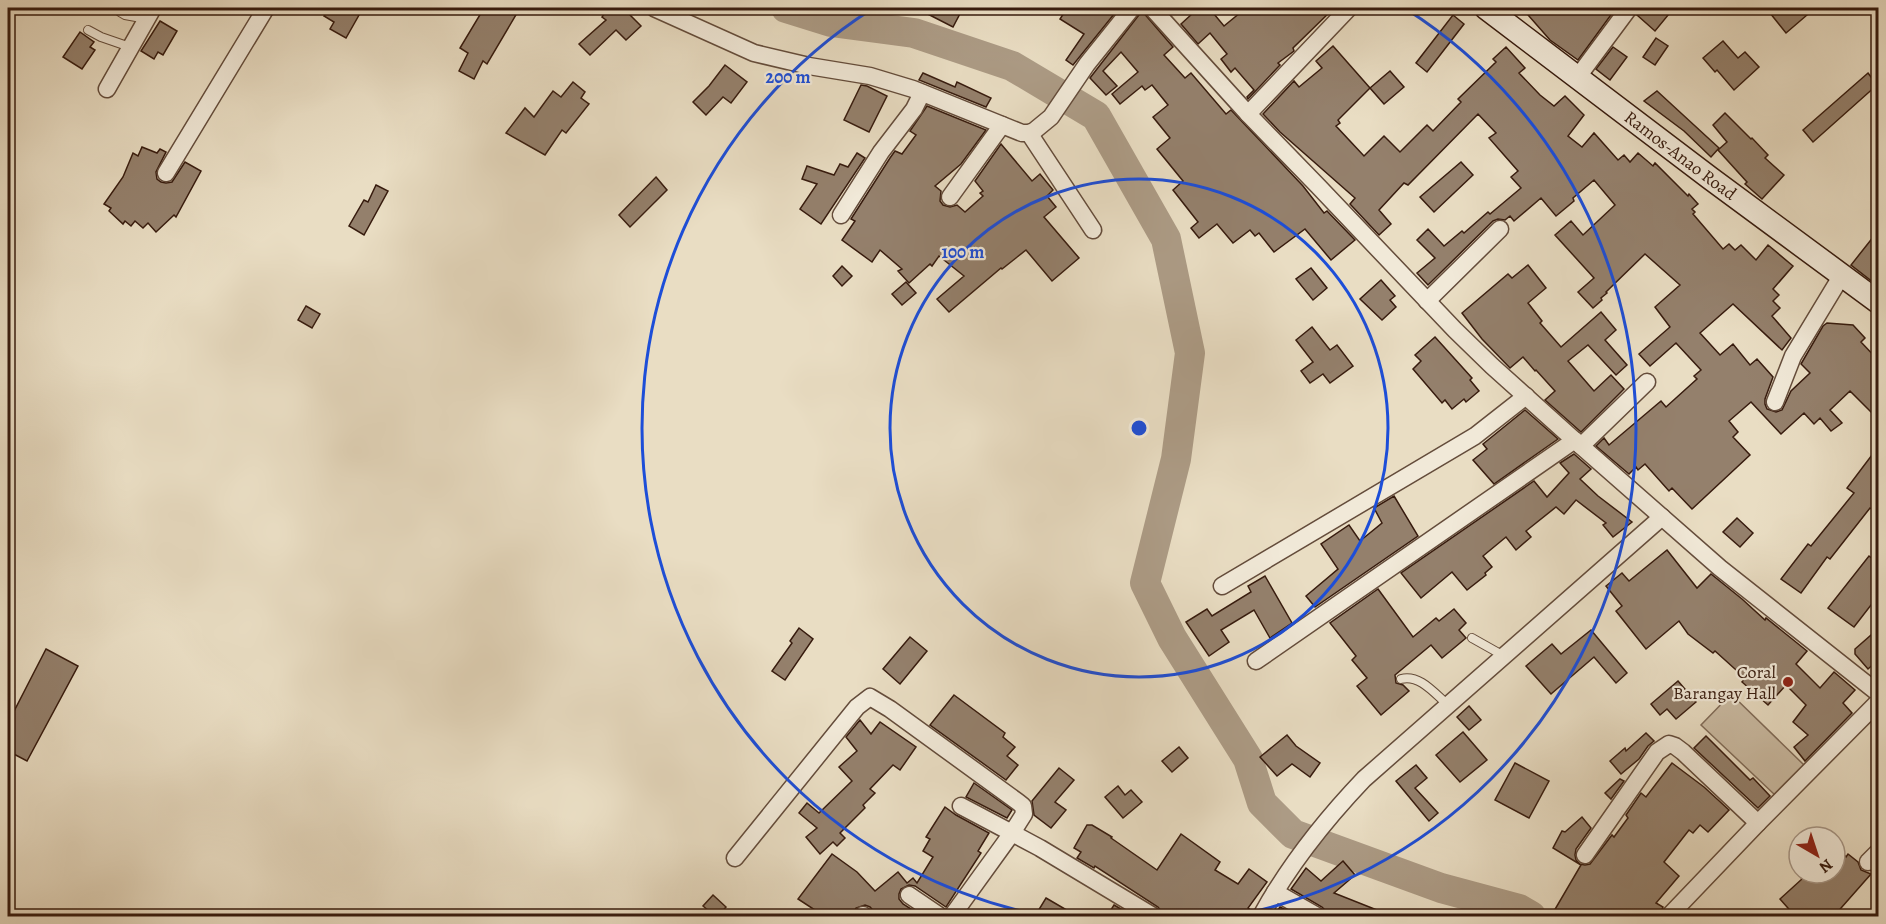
<svg xmlns="http://www.w3.org/2000/svg" width="1886" height="924" font-family="Alegreya,serif">
  <style>
    .green { fill: #cbbca4; stroke: #816c59; stroke-width: 1.5 }
    .lines { fill: none; stroke-linecap: round; stroke-linejoin: round }
    .river { stroke: #ac9b85; stroke-width: 30 }
    .building { fill: #94806c; stroke: #371b0e; stroke-width: 1.5 }
    .lane-casing { stroke: #644c3b; stroke-width: 10 }
    .street-casing { stroke: #644c3b; stroke-width: 19 }
    .secondary-casing { stroke: #371b0e; stroke-width: 25 }
    .lane { stroke: #f1e9d8; stroke-width: 8 }
    .street { stroke: #f1e9d8; stroke-width: 16 }
    .secondary { stroke: #f1e9d8; stroke-width: 22 }
    .ring { fill: none; stroke: #1d4ed8; stroke-width: 3 }
    .poi-dot { fill: #8f2418; stroke: #f1e9d8; stroke-width: 2 }
    .labels { text-anchor: middle; dominant-baseline: central; stroke-width: 4.5; stroke-linejoin: round; paint-order: stroke }
    .street-label { font-size: 18px; fill: #371b0e; stroke: #f1e9d8 }
    .poi-label { font-size: 18px; fill: #371b0e; stroke: #f1e9d8; text-anchor: end }
    .centre { fill: #1d4ed8; stroke: #f1e9d8; stroke-width: 3 }
    .ring-label { font-size: 18px; text-anchor: middle; font-weight: bold; fill: #1d4ed8; stroke: #f1e9d8; stroke-width: 4.5; stroke-linejoin: round; paint-order: stroke }
  </style>
  <rect width="100%" height="100%" fill="#e9ddc3"/>
  <filter id="stains"><feTurbulence type="fractalNoise" baseFrequency=".00333" numOctaves="4"/><feColorMatrix values="0 0 0 0 .2 0 0 0 0 .09 0 0 0 0 .02 0 0 0 .5 -.17"/></filter>
  <radialGradient id="worn" r=".72"><stop offset=".6" stop-color="#630" stop-opacity="0"/><stop offset="1" stop-color="#630" stop-opacity=".3"/></radialGradient>
  <!-- green -->
  <polygon class="green" points="1731,694 1804,765 1775,795 1701,725"/>
  <g class="lines">
    <!-- river -->
    <polyline class="river" points="786,8 831,22 914,33 1012,66 1096,116 1166,239 1190,353 1176,459 1145,583 1172,638 1248,759 1262,803 1293,834 1441,888 1519,909 1531,916"/>
  </g>
  <!-- building -->
  <g class="building">
    <polygon points="330,8 363,8 346,38 330,29 334,22 324,16"/>
    <polygon points="484,8 520,8 487,64 483,61 474,79 459,71 468,53 460,48"/>
    <polygon points="608,8 623,8 641,26 626,40 616,30 590,55 579,44 606,20 602,17"/>
    <polygon points="916,8 963,8 953,27"/>
    <polygon points="1067,8 1119,8 1073,65 1066,60 1084,34 1060,19"/>
    <polygon points="1188,8 1209,8 1224,26 1246,8 1334,8 1293,48 1294,51 1278,63 1280,65 1248,99 1247,97 1254,90 1235,68 1231,72 1221,59 1227,54 1210,33 1198,44 1181,24 1193,13"/>
    <polygon points="1522,8 1616,8 1578,60 1550,40"/>
    <polygon points="1639,8 1661,8 1669,14 1655,31 1637,15"/>
    <polygon points="1766,8 1801,8 1807,15 1786,33"/>
    <polygon points="1142,11 1173,47 1164,55 1185,78 1191,73 1226,114 1231,110 1303,186 1324,213 1327,211 1355,240 1331,260 1305,229 1274,252 1259,233 1255,236 1250,230 1233,243 1217,224 1199,238 1191,228 1198,222 1173,190 1183,181 1157,149 1170,138 1153,117 1168,105 1152,85 1145,90 1142,86 1120,104 1112,94 1138,72 1121,52 1103,71 1117,86 1106,95 1090,78"/>
    <polygon points="1453,15 1464,24 1427,72 1416,63"/>
    <polygon points="160,21 177,31 163,55 158,52 154,59 141,51"/>
    <polygon points="80,32 94,42 90,47 95,50 82,69 63,57"/>
    <polygon points="1656,38 1668,46 1655,65 1643,57"/>
    <polygon points="1723,41 1738,58 1745,52 1759,67 1734,90 1717,70 1715,72 1703,58"/>
    <polygon points="1333,46 1370,88 1338,120 1340,123 1336,126 1364,156 1384,136 1400,152 1427,125 1433,131 1461,102 1458,99 1496,62 1493,59 1506,47 1525,68 1519,73 1540,95 1554,106 1565,96 1584,115 1568,136 1582,147 1594,133 1618,160 1624,155 1630,162 1638,153 1653,166 1655,163 1688,196 1689,194 1698,204 1692,209 1695,212 1693,214 1723,249 1729,244 1735,250 1741,245 1756,260 1768,245 1793,266 1773,289 1779,295 1773,301 1780,308 1772,316 1791,338 1782,350 1733,304 1700,333 1720,355 1733,344 1750,365 1757,359 1773,377 1765,399 1765,404 1767,409 1776,412 1782,410 1791,391 1810,373 1801,364 1823,326 1827,323 1853,325 1865,338 1861,342 1878,360 1878,419 1850,391 1830,410 1842,423 1831,431 1820,418 1814,424 1804,413 1781,434 1751,402 1729,421 1738,432 1733,437 1750,455 1692,509 1672,488 1669,491 1645,464 1638,470 1636,467 1629,474 1596,446 1604,438 1609,445 1661,401 1666,407 1697,379 1694,376 1701,370 1676,343 1650,366 1639,354 1670,327 1655,307 1680,285 1645,254 1606,292 1607,293 1601,298 1602,300 1593,308 1578,292 1594,278 1555,235 1571,221 1583,235 1615,205 1594,180 1573,198 1574,201 1556,216 1541,198 1514,221 1510,216 1505,220 1498,219 1493,221 1428,285 1417,273 1435,258 1417,240 1428,229 1444,246 1462,231 1464,233 1488,212 1490,214 1521,188 1511,177 1518,171 1489,138 1496,133 1478,114 1408,185 1404,183 1379,210 1391,224 1379,235 1350,204 1355,198 1280,132 1263,114 1294,81 1299,87 1322,68 1316,61"/>
    <polygon points="1613,47 1627,57 1610,80 1596,69"/>
    <polygon points="725,65 747,82 731,103 723,97 706,115 693,102 709,86"/>
    <polygon points="1390,71 1404,87 1384,104 1370,88"/>
    <polygon points="923,73 955,87 957,82 991,98 986,107 919,80"/>
    <polygon points="1868,73 1877,85 1813,142 1803,130"/>
    <polygon points="573,82 585,92 581,98 589,104 566,133 562,130 545,155 506,133 525,108 534,117 553,91 561,97"/>
    <polygon points="861,85 867,86 887,96 869,132 844,120"/>
    <polygon points="1657,91 1719,148 1711,157 1684,131 1644,101"/>
    <polygon points="927,106 986,130 961,164 935,186 941,191 940,201 943,205 950,207 957,205 965,212 983,196 980,193 983,191 975,181 1001,144 1032,181 1040,174 1053,190 1047,196 1056,207 1044,217 1079,258 1052,281 1026,250 1002,269 1001,268 949,312 937,299 964,276 939,256 932,266 930,264 909,283 898,271 902,269 880,250 872,262 842,240 855,221 851,219 890,158 895,151 902,154 916,135 910,131"/>
    <polygon points="1725,113 1751,139 1752,138 1768,155 1765,158 1784,175 1762,199 1745,184 1747,182 1718,150 1727,142 1713,125"/>
    <polygon points="142,147 157,153 160,149 166,152 156,172 157,179 161,182 166,183 172,182 185,162 201,171 176,217 174,215 156,232 148,223 143,228 135,221 131,226 125,221 123,224 109,211 111,208 104,204 123,177 133,153 138,156"/>
    <polygon points="857,153 865,158 821,224 800,209 817,184 802,179 807,166 834,175 840,164 848,167"/>
    <polygon points="1461,162 1473,175 1434,212 1420,197"/>
    <polygon points="656,177 667,190 630,227 619,215"/>
    <polygon points="376,185 388,191 364,235 349,226 364,200 368,202"/>
    <polygon points="1878,231 1878,286 1851,265"/>
    <polygon points="1528,265 1546,288 1528,303 1542,321 1540,323 1561,347 1601,312 1616,330 1605,340 1627,365 1616,375 1588,345 1568,361 1594,391 1611,375 1624,389 1581,432 1545,400 1555,391 1536,370 1535,371 1523,357 1510,368 1482,339 1462,313 1508,274 1512,278"/>
    <polygon points="842,266 852,276 842,286 833,276"/>
    <polygon points="1311,268 1327,288 1313,300 1296,279"/>
    <polygon points="1381,280 1395,296 1390,300 1396,307 1382,320 1360,299"/>
    <polygon points="906,282 916,293 902,305 892,294"/>
    <polygon points="306,306 320,314 312,328 298,320"/>
    <polygon points="1312,327 1330,350 1337,345 1353,366 1330,383 1323,374 1310,383 1301,371 1313,362 1296,340"/>
    <polygon points="1435,337 1472,378 1470,380 1479,391 1466,402 1464,399 1452,409 1445,400 1442,403 1413,369 1421,361 1415,355"/>
    <polygon points="1525,410 1558,439 1494,484 1473,460 1487,449 1483,444"/>
    <polygon points="1878,447 1878,514 1870,508 1830,559 1827,557 1801,593 1781,579 1808,544 1811,546 1854,493 1847,488"/>
    <polygon points="1574,454 1591,469 1580,479 1598,496 1632,522 1613,537 1603,525 1606,523 1576,500 1564,514 1556,507 1526,531 1531,537 1516,550 1506,537 1483,556 1492,567 1485,573 1486,575 1467,590 1452,572 1421,598 1401,573 1534,481 1547,497 1569,473 1560,463"/>
    <polygon points="1394,496 1418,536 1315,607 1306,596 1338,569 1321,544 1349,525 1360,541 1382,523 1374,508"/>
    <polygon points="1737,518 1753,533 1740,547 1723,532"/>
    <polygon points="1667,550 1697,588 1711,574 1742,599 1765,620 1766,618 1807,651 1796,664 1820,688 1834,672 1855,690 1843,703 1852,713 1805,761 1794,747 1808,735 1793,722 1806,705 1786,685 1768,705 1742,682 1745,678 1715,651 1713,653 1688,634 1679,621 1646,649 1616,611 1622,606 1606,586 1622,573 1629,581"/>
    <polygon points="1869,556 1878,563 1878,596 1854,627 1828,608"/>
    <polygon points="1265,576 1292,623 1270,638 1254,610 1221,630 1229,642 1209,656 1186,622 1207,609 1212,616 1251,592 1248,586"/>
    <polygon points="1378,589 1413,637 1436,618 1439,621 1454,609 1466,623 1459,630 1466,638 1442,658 1431,645 1395,675 1396,683 1403,685 1409,691 1381,715 1357,686 1367,678 1352,660 1356,656 1330,623"/>
    <polygon points="799,628 813,639 785,680 772,671 792,643 790,641"/>
    <polygon points="1878,629 1878,660 1868,669 1855,654 1855,649"/>
    <polygon points="1591,630 1627,673 1616,683 1594,657 1551,694 1526,666 1552,644 1561,654"/>
    <polygon points="910,637 927,651 900,684 883,669"/>
    <polygon points="46,649 78,666 27,761 8,751 8,723"/>
    <polygon points="1678,681 1696,702 1676,719 1667,709 1660,715 1651,704"/>
    <polygon points="954,695 1005,733 1003,737 1015,747 1007,756 1018,765 1006,780 930,725"/>
    <polygon points="1469,706 1481,720 1469,730 1457,717"/>
    <polygon points="860,720 871,734 880,722 916,747 900,770 893,765 870,789 875,793 863,805 865,808 840,833 845,838 837,846 833,842 820,854 806,837 817,828 799,813 807,803 819,813 852,781 839,767 857,751 846,737"/>
    <polygon points="1463,732 1487,760 1460,782 1436,755"/>
    <polygon points="1646,733 1654,741 1648,746 1639,759 1621,774 1610,761 1625,748 1626,751"/>
    <polygon points="1287,735 1296,746 1320,763 1310,777 1292,764 1277,776 1260,757"/>
    <polygon points="1706,736 1750,780 1753,778 1770,796 1758,808 1694,748"/>
    <polygon points="1179,747 1188,758 1172,772 1162,761"/>
    <polygon points="1515,763 1549,781 1529,818 1495,800"/>
    <polygon points="1672,763 1704,787 1729,810 1708,832 1700,825 1693,833 1689,830 1664,862 1679,876 1656,903 1663,907 1659,916 1585,916 1576,911 1572,916 1563,916 1554,911 1581,865 1553,848 1562,831 1565,832 1582,817 1591,828 1576,849 1575,855 1576,860 1580,864 1585,865 1590,864 1612,835 1614,837 1628,818 1626,815 1641,793 1646,797"/>
    <polygon points="1416,765 1427,778 1415,788 1438,813 1429,821 1396,781"/>
    <polygon points="1059,768 1074,780 1055,802 1066,810 1051,828 1034,815 1032,801"/>
    <polygon points="1620,779 1624,781 1611,799 1605,793"/>
    <polygon points="974,783 1012,810 1007,818 966,797"/>
    <polygon points="1118,786 1125,795 1131,790 1142,802 1123,818 1105,797"/>
    <polygon points="945,807 956,815 989,833 978,851 981,853 946,907 915,886 909,885 901,889 899,894 899,899 903,904 922,916 878,916 870,907 865,905 856,908 852,916 824,916 798,899 832,854 857,872 875,891 898,872 907,883 913,878 917,883 933,857 923,851 930,839 926,837"/>
    <polygon points="1087,825 1092,825 1112,837 1111,838 1157,870 1181,834 1220,862 1215,870 1238,884 1249,869 1267,882 1248,908 1252,911 1251,916 1165,916 1158,907 1095,866 1094,868 1077,858 1081,852 1074,848"/>
    <polygon points="1835,844 1846,857 1848,854 1858,862 1861,870 1871,874 1834,916 1795,916 1780,899 1802,879 1798,873 1835,873"/>
    <polygon points="1343,861 1355,875 1334,893 1392,916 1327,916 1326,911 1322,907 1291,889 1306,868 1321,881"/>
    <polygon points="713,895 726,907 718,916 715,916 703,906"/>
    <polygon points="1046,898 1077,916 1035,916"/>
    <polygon points="1114,905 1126,912 1123,916 1107,916"/>
    <polygon points="1280,907 1297,916 1274,916"/>
  </g>
  <g class="lines">
    <!-- lane casing -->
    <g class="lane-casing">
      <g id="lane">
        <polyline points="120,12 125,15 147,19"/>
        <polyline points="88,30 101,37 130,47"/>
        <polyline points="1472,638 1504,656"/>
        <path d="M1401 679C1420 674 1435 694 1448 705"/>
      </g>
    </g>
    <!-- street casing -->
    <g class="street-casing">
      <g id="street">
        <polyline points="654,8 754,53 809,66 870,76 913,89 1022,133 1029,133 1034,131 1051,117 1087,64 1132,8"/>
        <polyline points="1152,8 1248,114"/>
        <polyline points="1349,8 1248,114 1318,186 1455,330 1492,366 1581,446 1720,568 1878,693"/>
        <polyline points="1577,78 1629,8"/>
        <polyline points="107,89 153,8"/>
        <polyline points="1029,133 1093,230"/>
        <polyline points="166,173 266,8"/>
        <polyline points="950,197 1002,125"/>
        <polyline points="841,215 881,152 914,109 922,93"/>
        <polyline points="1427,301 1500,229"/>
        <polyline points="1775,402 1793,356 1842,275"/>
        <polyline points="1581,446 1647,382"/>
        <polyline points="1222,586 1475,436 1526,396"/>
        <polyline points="1256,661 1575,440"/>
        <polyline points="1585,855 1657,752 1669,744 1675,746 1683,752 1758,823"/>
        <polyline points="735,858 857,707 870,697 890,709 1018,802 1023,806 1024,814 1012,833 961,806"/>
        <polyline points="1868,862 1878,852"/>
        <polyline points="1275,892 1317,916"/>
        <polyline points="909,895 940,916"/>
        <polyline points="862,916 863,915"/>
        <polyline points="952,916 1012,833 1040,848 1153,916"/>
        <path d="M1261 916C1289 865 1324 821 1364 779L1662 517"/>
        <polyline points="1669,916 1758,823 1878,702"/>
      </g>
    </g>
    <!-- secondary casing -->
    <g class="secondary-casing">
      <g id="secondary">
        <path id="s1" d="M1486 8 1710 178 1878 302"/>
      </g>
    </g>
    <!-- lane -->
    <use href="#lane" class="lane"/>
    <!-- street -->
    <use href="#street" class="street"/>
    <!-- secondary -->
    <use href="#secondary" class="secondary"/>
  </g>
  <!-- distance rings -->
  <g class="ring">
    <circle cx="1139" cy="428" r="249"/>
    <path d="M1044 916A497 497 0 0 1 872 9M1406 9A497 497 0 0 1 1234 916"/>
  </g>
  <!-- markers -->
  <circle class="poi-dot" cx="1788" cy="682" r="6"/>
  <g class="labels">
    <!-- street labels -->
    <g class="street-label">
      <text stroke="none"><textPath href="#s1" startOffset="244">Ramos-Anao Road</textPath></text>
    </g>
    <!-- poi labels -->
    <g class="poi-label">
      <text x="1776" y="672">Coral<tspan x="1776" dy="21">Barangay Hall</tspan></text>
    </g>
  </g>
  <circle cx="1139" cy="428" r="9" class="centre"/>
  <g class="ring-label">
    <text x="788" y="83">200 m</text>
    <text x="963" y="258">100 m</text>
  </g>
  <!-- margin -->
  <rect width="1886" height="924" fill="none" stroke="#e9ddc3" stroke-width="30"/>
  <rect x="9" y="9" width="1868" height="906" fill="none" stroke="#371b0e" stroke-width="3"/>
  <rect x="15" y="15" width="1856" height="894" fill="none" stroke="#371b0e" stroke-width="1.5"/>
  <!-- north arrow -->
  <g transform="translate(1817 855) rotate(141)"><circle r="28" fill="#f1e9d8" stroke="#a79787" stroke-width="1.5"/>
  <path d="M0-4.5L10 22L0 15L-10 22Z" fill="#8f2418"/>
  <text y="-9" font-size="16" font-weight="bold" text-anchor="middle" fill="#371b0e">N</text>
  </g>
  <rect width="100%" height="100%" filter="url(#stains)"/>
  <rect width="100%" height="100%" fill="url(#worn)"/>
</svg>
